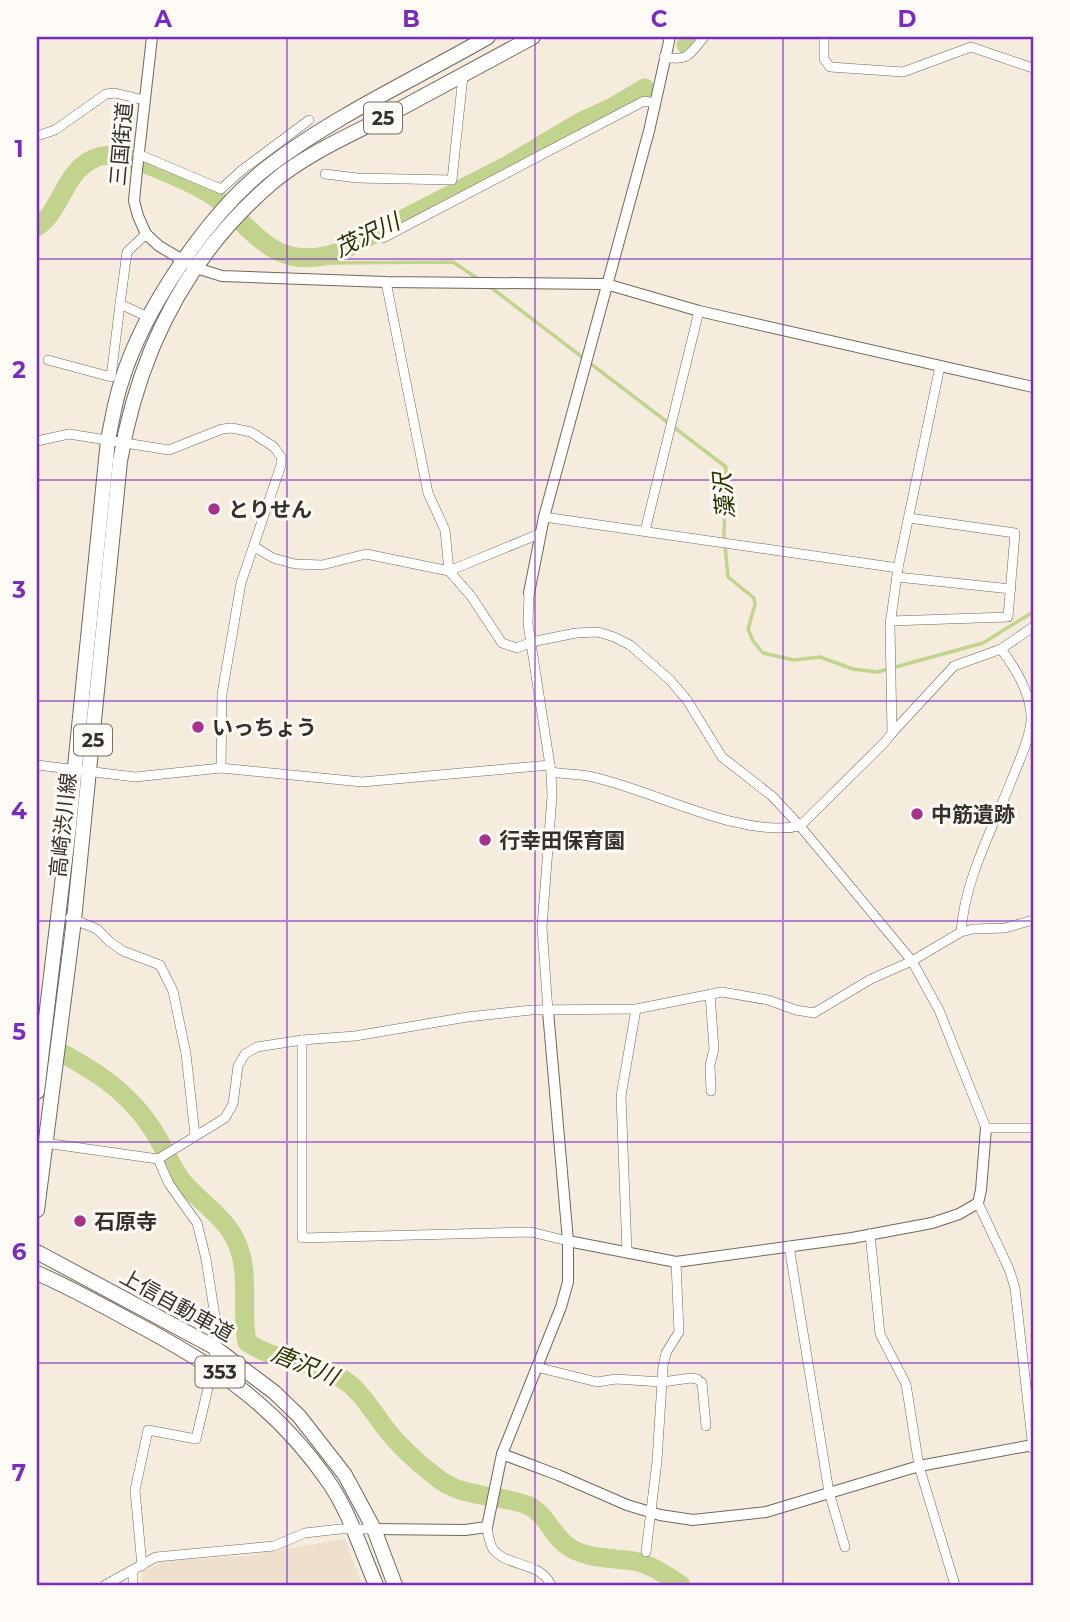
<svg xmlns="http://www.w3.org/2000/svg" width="1070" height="1622" font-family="Montserrat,'Noto Sans JP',sans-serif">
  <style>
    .built { fill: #eee0cc }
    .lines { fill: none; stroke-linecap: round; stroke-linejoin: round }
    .stream { stroke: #c2d38e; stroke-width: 3.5 }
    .river { stroke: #c2d38e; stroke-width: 19 }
    .minor-casing { stroke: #70685b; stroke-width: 10 }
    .tertiary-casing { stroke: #70685b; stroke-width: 12 }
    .primary-casing { stroke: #70685b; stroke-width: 16 }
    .trunk-casing { stroke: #70685b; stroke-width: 16 }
    .minor { stroke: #fff; stroke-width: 9 }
    .tertiary { stroke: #fff; stroke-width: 10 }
    .primary { stroke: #fff; stroke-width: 14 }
    .trunk { stroke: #fff; stroke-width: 14 }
    .grid { fill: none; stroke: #7b2cbf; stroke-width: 2; stroke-opacity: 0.55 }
    .poi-dot { fill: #a5328c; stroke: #fefaf5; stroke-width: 2.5 }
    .labels { text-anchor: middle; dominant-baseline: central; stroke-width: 6; stroke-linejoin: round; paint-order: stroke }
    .shield { fill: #fefaf5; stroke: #716d68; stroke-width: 2 }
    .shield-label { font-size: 19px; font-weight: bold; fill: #34302b }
    .street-label { font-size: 21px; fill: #34302b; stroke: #fefaf5 }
    .poi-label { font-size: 21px; font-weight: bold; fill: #34302b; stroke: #fefaf5; text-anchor: start }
    .water-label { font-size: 23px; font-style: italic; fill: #2c3500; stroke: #fefaf5 }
    .neatline { fill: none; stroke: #7b2cbf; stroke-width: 2.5 }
    .grid-label { font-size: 23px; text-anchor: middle; font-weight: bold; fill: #7b2cbf }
  </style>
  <rect width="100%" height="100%" fill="#f6ecde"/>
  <!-- built -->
  <polygon class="built" points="345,1539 362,1585 141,1585 142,1573 163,1561 245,1556"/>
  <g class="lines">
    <!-- stream -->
    <g class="stream">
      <polyline points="321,258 327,263 453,262 480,280"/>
      <polyline points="489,286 726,467 724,536 728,577 754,598 755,605 748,629 753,641 763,653 794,660 820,657 853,669 877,672 983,643 1033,612"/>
    </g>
    <!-- river -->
    <g class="river">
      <polyline points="686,45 693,37"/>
      <path d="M37 227C62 210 64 172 93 159 100 155 111 155 119 156 142 161 199 185 217 199 236 215 259 244 282 253 301 261 321 258 339 252L508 165 580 122 611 108 645 88"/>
      <path d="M43 1043C85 1065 124 1086 151 1127 163 1144 170 1166 183 1182 199 1201 222 1215 234 1237 252 1269 240 1308 247 1342 272 1361 313 1360 341 1378 361 1390 372 1411 386 1429 400 1447 418 1463 436 1477 461 1498 497 1494 527 1505 548 1514 552 1538 572 1549 591 1559 613 1558 634 1561 652 1565 666 1575 681 1585"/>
    </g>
    <!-- minor casing -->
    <g class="minor-casing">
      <g id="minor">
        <polyline points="824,37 824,59 830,67 903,72 971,47 1033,68"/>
        <path d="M664 57C688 62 690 54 704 37"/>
        <polyline points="37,136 55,130 106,94 115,93 144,100"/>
        <polyline points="138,154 221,189 242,170 309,120"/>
        <polyline points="325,174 357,178 452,180 463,76"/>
        <polyline points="146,234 127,252 120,304 150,318"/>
        <polyline points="383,238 644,101 655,103"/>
        <polyline points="386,282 428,493 445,530 449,571 539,534"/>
        <polyline points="48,360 111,377 120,304"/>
        <polyline points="37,441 69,434 169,450 222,429 232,428 251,432 274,447 281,457 281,465 241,583 222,694 221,768"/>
        <polyline points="544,517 898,568"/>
        <polyline points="645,531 699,311"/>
        <polyline points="255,547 273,558 295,564 322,565 366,554 449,571 471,596 502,643 517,648 531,642 576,633 598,632 614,637 630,645 670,680 687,700 722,757 772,796 800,826 912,961 939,1010 986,1128 1033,1128"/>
        <polyline points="897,577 1011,589"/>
        <polyline points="529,593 528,624 551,772 552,796 542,927 548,1011"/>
        <polyline points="890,621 1008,617 1015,533 909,518"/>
        <polyline points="892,733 954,666 1001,649 1033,627"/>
        <polyline points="37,765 135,777 221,768 362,782 550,765"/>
        <path d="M551 772C563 774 576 774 588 776 650 788 739 839 800 826L884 743 892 733 890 625 898 568 940 366"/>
        <polyline points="70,918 97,929 110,942 123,951 160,965 173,991 186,1054 195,1135"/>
        <path d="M961 932C965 878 993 828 1012 779 1019 761 1029 741 1031 722 1033 696 1016 669 1001 649"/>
        <polyline points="710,994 714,1049 710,1065 711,1091"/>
        <polyline points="302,1040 302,1238 531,1232 568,1241"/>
        <polyline points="45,1143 158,1159 225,1118 233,1104 238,1066 245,1054 257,1047 302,1040 355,1036 467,1017 532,1010 636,1009 722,992 768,1000 796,1010 814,1013 871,979 912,961 961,932 973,929 1005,928 1033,920"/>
        <polyline points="978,1203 1009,1269 1015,1288 1033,1449"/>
        <polyline points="870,1234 880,1334 906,1384 919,1466 955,1585"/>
        <polyline points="789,1246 829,1492 845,1547"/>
        <polyline points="627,1252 621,1096 636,1009"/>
        <polyline points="536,1367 597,1382 616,1379 662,1382 691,1378 697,1379 702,1383 706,1426"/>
        <path d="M487 1527C488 1533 489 1544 493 1549 508 1568 540 1561 551 1585"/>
        <polyline points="646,1552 657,1461 663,1366 666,1353 679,1332 676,1262"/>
        <polyline points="142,1566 135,1490 148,1430 196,1439 213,1367 217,1329 206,1259 197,1223 169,1184 158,1159"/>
        <polyline points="105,1585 156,1557 274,1546 305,1533 340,1529 374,1529"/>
        <polyline points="133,1585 133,1571"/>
      </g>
    </g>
    <!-- tertiary casing -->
    <g class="tertiary-casing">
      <g id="tertiary">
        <polyline points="152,37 137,170 134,201 138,216 146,234 159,246 196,268 222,276 386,282 606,284 699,311 1033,387"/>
        <polyline points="529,593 544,517 649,131 670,37"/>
        <polyline points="568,1241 676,1262 852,1238 932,1223 959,1214 978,1203 981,1190 986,1128"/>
        <polyline points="502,1454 558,1475 627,1505 660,1515 693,1520 766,1512 919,1466 1033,1445"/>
        <polyline points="374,1529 465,1530 487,1527 502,1454 561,1307 568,1282 568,1241 548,1011"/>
      </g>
    </g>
    <!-- primary casing -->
    <g class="primary-casing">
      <g id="primary">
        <path d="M37 1092 69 826 108 440C112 421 115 401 121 383 143 310 208 213 269 166 336 115 415 79 488 37"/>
        <path d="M37 1210 74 920 120 461C139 351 187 255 273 182 305 155 346 137 383 118 433 91 483 64 533 37"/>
      </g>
    </g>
    <!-- trunk casing -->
    <g class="trunk-casing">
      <g id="trunk">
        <polyline points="37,1252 214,1347 274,1392 299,1416 345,1475 374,1529 395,1585"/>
        <path d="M37 1273C69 1287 100 1304 131 1321 213 1364 277 1406 330 1484 350 1514 362 1552 376 1585"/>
      </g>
    </g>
    <!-- minor -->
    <use href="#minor" class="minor"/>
    <!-- tertiary -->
    <use href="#tertiary" class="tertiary"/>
    <!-- primary -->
    <use href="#primary" class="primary"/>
    <!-- trunk -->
    <use href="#trunk" class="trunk"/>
  </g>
  <!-- grid -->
  <path class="grid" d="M287 37V1585M535 37V1585M783 37V1585M37 259H1033M37 480H1033M37 701H1033M37 921H1033M37 1142H1033M37 1363H1033"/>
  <!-- markers -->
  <g class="poi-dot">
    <circle cx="214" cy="509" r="7"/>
    <circle cx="198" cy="727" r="7"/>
    <circle cx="917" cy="814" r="7"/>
    <circle cx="485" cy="840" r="7"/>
    <circle cx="80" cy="1221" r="7"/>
  </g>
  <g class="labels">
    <!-- shield labels -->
    <g class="shield">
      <rect x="364" y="102.5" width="38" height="31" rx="5"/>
      <rect x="74" y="724.5" width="38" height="31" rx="5"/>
      <rect x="195.5" y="1356.5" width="49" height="31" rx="5"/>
    </g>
    <g class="shield-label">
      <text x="383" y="118">25</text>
      <text x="93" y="740">25</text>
      <text x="220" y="1372">353</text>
    </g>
    <!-- street labels -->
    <g class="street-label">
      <text transform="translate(121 144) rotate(-85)">三国街道</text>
      <text transform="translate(63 825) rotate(-84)">高崎渋川線</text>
      <text transform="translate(177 1305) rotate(29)">上信自動車道</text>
    </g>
    <!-- poi labels -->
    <g class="poi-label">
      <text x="228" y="509">とりせん</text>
      <text x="212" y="727">いっちょう</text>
      <text x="931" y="814">中筋遺跡</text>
      <text x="499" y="840">行幸田保育園</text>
      <text x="94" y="1221">石原寺</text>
    </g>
    <!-- water labels -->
    <g class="water-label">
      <text transform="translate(367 235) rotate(-26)">茂沢川</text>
      <text transform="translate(724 496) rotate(-95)">藻沢</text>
      <text transform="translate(305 1365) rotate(22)">唐沢川</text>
    </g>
  </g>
  <!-- border -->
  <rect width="1070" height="1622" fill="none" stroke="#fefaf5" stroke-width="77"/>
  <rect x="38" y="38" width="994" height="1546" class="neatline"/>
  <g class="grid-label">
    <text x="163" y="27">A</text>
    <text x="411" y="27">B</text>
    <text x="659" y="27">C</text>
    <text x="907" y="27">D</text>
    <text x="19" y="157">1</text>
    <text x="19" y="378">2</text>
    <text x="19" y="598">3</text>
    <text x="19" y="819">4</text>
    <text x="19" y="1040">5</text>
    <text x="19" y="1260">6</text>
    <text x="19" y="1481">7</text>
  </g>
</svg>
